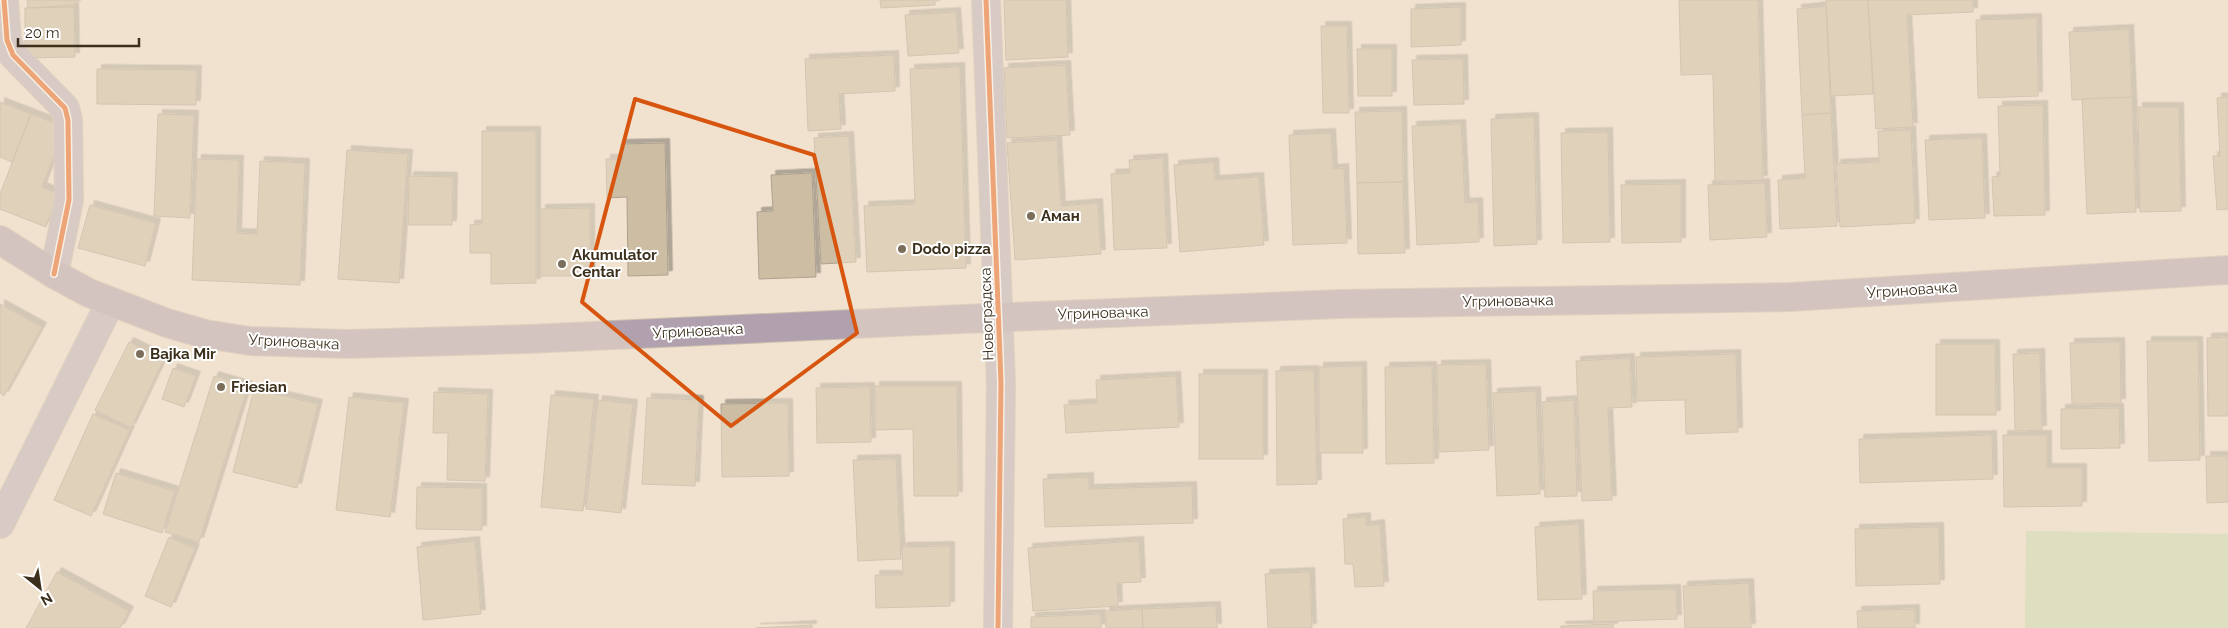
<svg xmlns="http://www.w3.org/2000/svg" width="2228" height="628" font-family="Raleway,sans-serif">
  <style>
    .green { fill: #c5dcaf }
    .building { fill: #cdbda3; stroke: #aea290; filter: url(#shadow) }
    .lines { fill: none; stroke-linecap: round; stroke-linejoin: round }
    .street-casing { stroke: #cabead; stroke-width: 30 }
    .secondary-casing { stroke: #cabead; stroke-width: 30 }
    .street { stroke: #bbadb9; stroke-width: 28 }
    .secondary { stroke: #b1a1af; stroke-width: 28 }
    .cycleway-casing { stroke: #fff; stroke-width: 8 }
    .cycleway { stroke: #e8590c; stroke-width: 5 }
    .marked { fill: none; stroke: #d7550e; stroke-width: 4; stroke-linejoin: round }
    .poi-dot { fill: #7b6e5a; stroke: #fff; stroke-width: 2 }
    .labels { text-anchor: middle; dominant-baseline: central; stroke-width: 4; stroke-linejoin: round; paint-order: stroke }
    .poi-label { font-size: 15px; font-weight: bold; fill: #3c301c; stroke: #fff; text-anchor: start }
    .street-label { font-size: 15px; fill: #3c301c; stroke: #fff }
  </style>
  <defs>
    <filter id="shadow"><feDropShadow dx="4.5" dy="-4.5" stdDeviation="0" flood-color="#0004"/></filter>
  </defs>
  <rect width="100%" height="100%" fill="#f0e2ce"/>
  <!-- green -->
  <polygon class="green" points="2026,531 2228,534 2228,628 2025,628"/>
  <!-- building -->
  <g class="building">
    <polygon points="27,0 76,0 76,5 28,8"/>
    <polygon points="880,0 935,0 935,5 881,8"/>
    <polygon points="1004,0 1066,0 1068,57 1006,60"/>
    <polygon points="1679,0 1758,0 1763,180 1715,181 1713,74 1681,75"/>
    <polygon points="1826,0 1868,0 1873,94 1831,96"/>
    <polygon points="1868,0 1973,0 1973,12 1907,15 1913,127 1876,129"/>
    <polygon points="1826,6 1831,113 1802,115 1797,9"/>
    <polygon points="74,7 75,57 25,58 25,8"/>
    <polygon points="1461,7 1461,45 1411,47 1411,9"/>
    <polygon points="956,12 959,53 908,56 905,15"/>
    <polygon points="2037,18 2038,96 1978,98 1976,20"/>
    <polygon points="1321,26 1347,26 1349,113 1323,113"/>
    <polygon points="2129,29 2132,97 2072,100 2069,32"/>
    <polygon points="1357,49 1392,49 1392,96 1358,96"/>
    <polygon points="894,55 895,91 839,94 841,129 808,131 805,59"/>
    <polygon points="1463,59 1464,104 1414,105 1412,60"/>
    <polygon points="1066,65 1070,135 1007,138 1004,68"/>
    <polygon points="960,67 966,268 867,272 864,206 915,204 910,69"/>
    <polygon points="97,69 197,70 196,105 97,104"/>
    <polygon points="2132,97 2136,212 2087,214 2082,99"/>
    <polygon points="2228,97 2228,209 2217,210 2213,156 2220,156 2217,98"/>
    <polygon points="0,102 31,114 12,162 0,157"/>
    <polygon points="2043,105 2045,215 1994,216 1992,177 2000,176 1998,106"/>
    <polygon points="2138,107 2179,107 2181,211 2140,212"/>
    <polygon points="1402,111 1403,182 1357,183 1355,112"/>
    <polygon points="1831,113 1837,226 1780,229 1778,180 1805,178 1802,115"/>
    <polygon points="31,114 65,127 42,187 58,194 46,227 0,209 0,194"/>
    <polygon points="158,114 194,115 190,218 154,216"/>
    <polygon points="1534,117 1537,244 1494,246 1491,119"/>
    <polygon points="1461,124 1465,203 1478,202 1479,242 1417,245 1412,126"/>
    <polygon points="1911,130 1915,223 1840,227 1836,164 1879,162 1878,131"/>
    <polygon points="482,131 536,131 536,283 491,284 491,253 470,253 470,225 482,224"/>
    <polygon points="1608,132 1610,242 1563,243 1561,133"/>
    <polygon points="1331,133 1333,169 1344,168 1347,243 1293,245 1289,135"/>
    <polygon points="849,136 856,262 821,264 814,138"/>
    <polygon points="1982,138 1985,218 1929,220 1925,140"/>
    <polygon points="1057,140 1061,206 1098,203 1101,254 1015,260 1007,143"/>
    <polygon points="665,143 668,275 628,276 627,197 607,198 606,159 622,159 621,144"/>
    <polygon points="347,150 408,154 399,283 338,279"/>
    <polygon points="1163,158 1167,248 1114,250 1111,174 1130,173 1129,160"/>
    <polygon points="197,159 239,160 237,233 257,234 260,161 305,163 300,285 192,280"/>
    <polygon points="1214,162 1215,180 1259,177 1264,245 1180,252 1174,165"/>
    <polygon points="812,173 816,277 759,279 757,212 773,211 771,175"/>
    <polygon points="409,176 453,177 452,225 408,225"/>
    <polygon points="1403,182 1405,253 1358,254 1357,183"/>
    <polygon points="1765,183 1767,237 1710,240 1708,185"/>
    <polygon points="1681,184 1681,242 1622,243 1621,185"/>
    <polygon points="90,205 156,223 145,266 78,248"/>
    <polygon points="590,208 590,276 541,276 541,209"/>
    <polygon points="0,304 42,327 4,396 0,393"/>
    <polygon points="2228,337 2228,416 2208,416 2207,338"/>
    <polygon points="2147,341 2198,341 2200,460 2149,461"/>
    <polygon points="129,342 164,359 131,428 95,410"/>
    <polygon points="2120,342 2121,403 2072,404 2070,343"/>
    <polygon points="1936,344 1995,344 1996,415 1936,415"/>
    <polygon points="2040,353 2042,430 2015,431 2013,354"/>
    <polygon points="1736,354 1738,432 1686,434 1685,400 1637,401 1636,357"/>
    <polygon points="1630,358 1632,407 1608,408 1612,500 1582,501 1576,361"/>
    <polygon points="1486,364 1489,450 1439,452 1437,365"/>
    <polygon points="1362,366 1363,453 1319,453 1319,367"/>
    <polygon points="1432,366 1434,463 1386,464 1385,367"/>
    <polygon points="173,368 196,376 184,407 162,399"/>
    <polygon points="1314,370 1317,484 1277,485 1276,371"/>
    <rect x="1199" y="374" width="64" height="85"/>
    <polygon points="214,376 248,386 199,542 165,532"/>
    <polygon points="1176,376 1179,427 1066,433 1064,405 1097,403 1096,380"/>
    <polygon points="875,386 957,386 958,496 914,496 913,429 875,430"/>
    <polygon points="870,387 871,442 817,443 816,388"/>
    <polygon points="254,389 318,404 297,488 233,472"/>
    <polygon points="1536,391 1540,494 1497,496 1493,393"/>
    <polygon points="434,392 488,394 485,481 447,480 448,433 433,433"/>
    <polygon points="551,395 594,399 583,511 541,507"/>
    <polygon points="349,397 404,403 390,517 336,510"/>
    <polygon points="647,398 699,400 695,486 642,484"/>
    <polygon points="598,400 633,404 621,513 586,509"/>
    <polygon points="1574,400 1577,496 1545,497 1542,402"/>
    <polygon points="788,403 789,476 722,477 721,404"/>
    <polygon points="2119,408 2120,448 2061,449 2061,409"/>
    <polygon points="93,414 130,430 91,516 54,500"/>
    <polygon points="1992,435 1993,479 1860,483 1859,439"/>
    <polygon points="2003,435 2047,435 2047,468 2082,468 2082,506 2004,507"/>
    <polygon points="2206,456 2228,456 2228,502 2207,503"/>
    <polygon points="896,459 901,559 858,561 853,460"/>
    <polygon points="116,473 175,491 162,533 103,514"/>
    <polygon points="1089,477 1089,489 1192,486 1193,523 1045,527 1043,479"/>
    <polygon points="417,487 482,488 482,530 416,529"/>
    <polygon points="1366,517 1366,526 1380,524 1384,586 1355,587 1353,564 1345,564 1343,519"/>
    <polygon points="1579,524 1582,599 1538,600 1535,527"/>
    <polygon points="1939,527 1940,584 1856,586 1855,529"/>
    <polygon points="169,537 195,548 171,607 145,596"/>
    <polygon points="475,541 481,614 423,620 417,547"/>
    <polygon points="1139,541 1141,582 1117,583 1118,606 1033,611 1028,548"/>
    <polygon points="950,546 950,606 876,608 875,575 903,575 902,547"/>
    <polygon points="57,572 129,611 120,628 26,628"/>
    <polygon points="1310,572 1312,628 1268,628 1265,574"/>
    <polygon points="1749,583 1751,628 1685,628 1683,586"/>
    <polygon points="1676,589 1677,619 1594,622 1593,591"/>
    <polygon points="1216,606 1217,628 1143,628 1142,609"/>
    <polygon points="1142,609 1143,628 1106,628 1105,611"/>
    <polygon points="1915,609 1915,628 1858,628 1857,611"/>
    <polygon points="1101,614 1101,628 1031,628 1031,617"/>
    <polygon points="1613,624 1613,628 1561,628 1561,626"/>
    <polygon points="812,625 812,628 756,628"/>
  </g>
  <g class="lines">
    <!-- street casing -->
    <g class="street-casing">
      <g id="street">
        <polyline points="4,0 7,40 13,55 65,108 68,120 69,200 54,274"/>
        <polyline points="986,0 1001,383 998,628"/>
        <polyline points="0,524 110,303"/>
      </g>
    </g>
    <!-- secondary casing -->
    <g class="secondary-casing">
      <polyline id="secondary" points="0,240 54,274 89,293 167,323 205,334 250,341 347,344 528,339 962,319 1340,304 1790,297 2228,270"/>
    </g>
    <!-- street -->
    <use href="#street" class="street"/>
    <!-- secondary -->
    <use href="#secondary" class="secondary"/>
    <!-- cycleway casing -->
    <g class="cycleway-casing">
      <g id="cycleway">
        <polyline points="4,0 7,40 13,55 65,108 68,120 69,200 54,274"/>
        <polyline points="986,0 1001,383 998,628"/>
      </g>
    </g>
    <!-- cycleway -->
    <use href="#cycleway" class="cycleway"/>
  </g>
  <!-- marked area -->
  <path d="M0 0H2228V628H0ZM635 99 814 155 857 333 731 426 582 302Z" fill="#f0e2ce" fill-opacity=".55" fill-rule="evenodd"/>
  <path class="marked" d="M635 99 814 155 857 333 731 426 582 302Z"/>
  <!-- markers -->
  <g class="poi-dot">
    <circle cx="1031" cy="216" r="5"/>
    <circle cx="902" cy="249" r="5"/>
    <circle cx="562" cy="264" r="5"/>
    <circle cx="140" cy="354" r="5"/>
    <circle cx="221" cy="387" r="5"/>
  </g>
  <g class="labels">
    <!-- poi labels -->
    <g class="poi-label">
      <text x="1041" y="216">Аман</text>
      <text x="912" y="249">Dodo pizza</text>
      <text x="572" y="255">Akumulator<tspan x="572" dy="17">Centar</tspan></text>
      <text x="150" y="354">Bajka Mir</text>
      <text x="231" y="387">Friesian</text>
    </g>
    <!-- street labels -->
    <g class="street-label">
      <text transform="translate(1912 290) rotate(-4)">Угриновачка</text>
      <text transform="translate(1508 301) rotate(-1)">Угриновачка</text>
      <text transform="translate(1103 313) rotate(-2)">Угриновачка</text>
      <text transform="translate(987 314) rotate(-92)">Новоградска</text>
      <text transform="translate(698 331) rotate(-3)">Угриновачка</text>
      <text transform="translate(294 342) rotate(3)">Угриновачка</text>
    </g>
  </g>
  <!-- north arrow -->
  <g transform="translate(40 588) rotate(150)" stroke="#ffffff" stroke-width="4" paint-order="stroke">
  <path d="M0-4L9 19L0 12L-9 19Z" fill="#3c301c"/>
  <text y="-8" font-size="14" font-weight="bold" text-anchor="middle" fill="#3c301c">N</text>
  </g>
  <!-- scale -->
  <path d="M18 38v8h121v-8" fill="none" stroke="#3c301c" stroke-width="2.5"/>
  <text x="25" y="38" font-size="15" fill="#3c301c" stroke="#ffffff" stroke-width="4" paint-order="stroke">20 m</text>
</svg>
